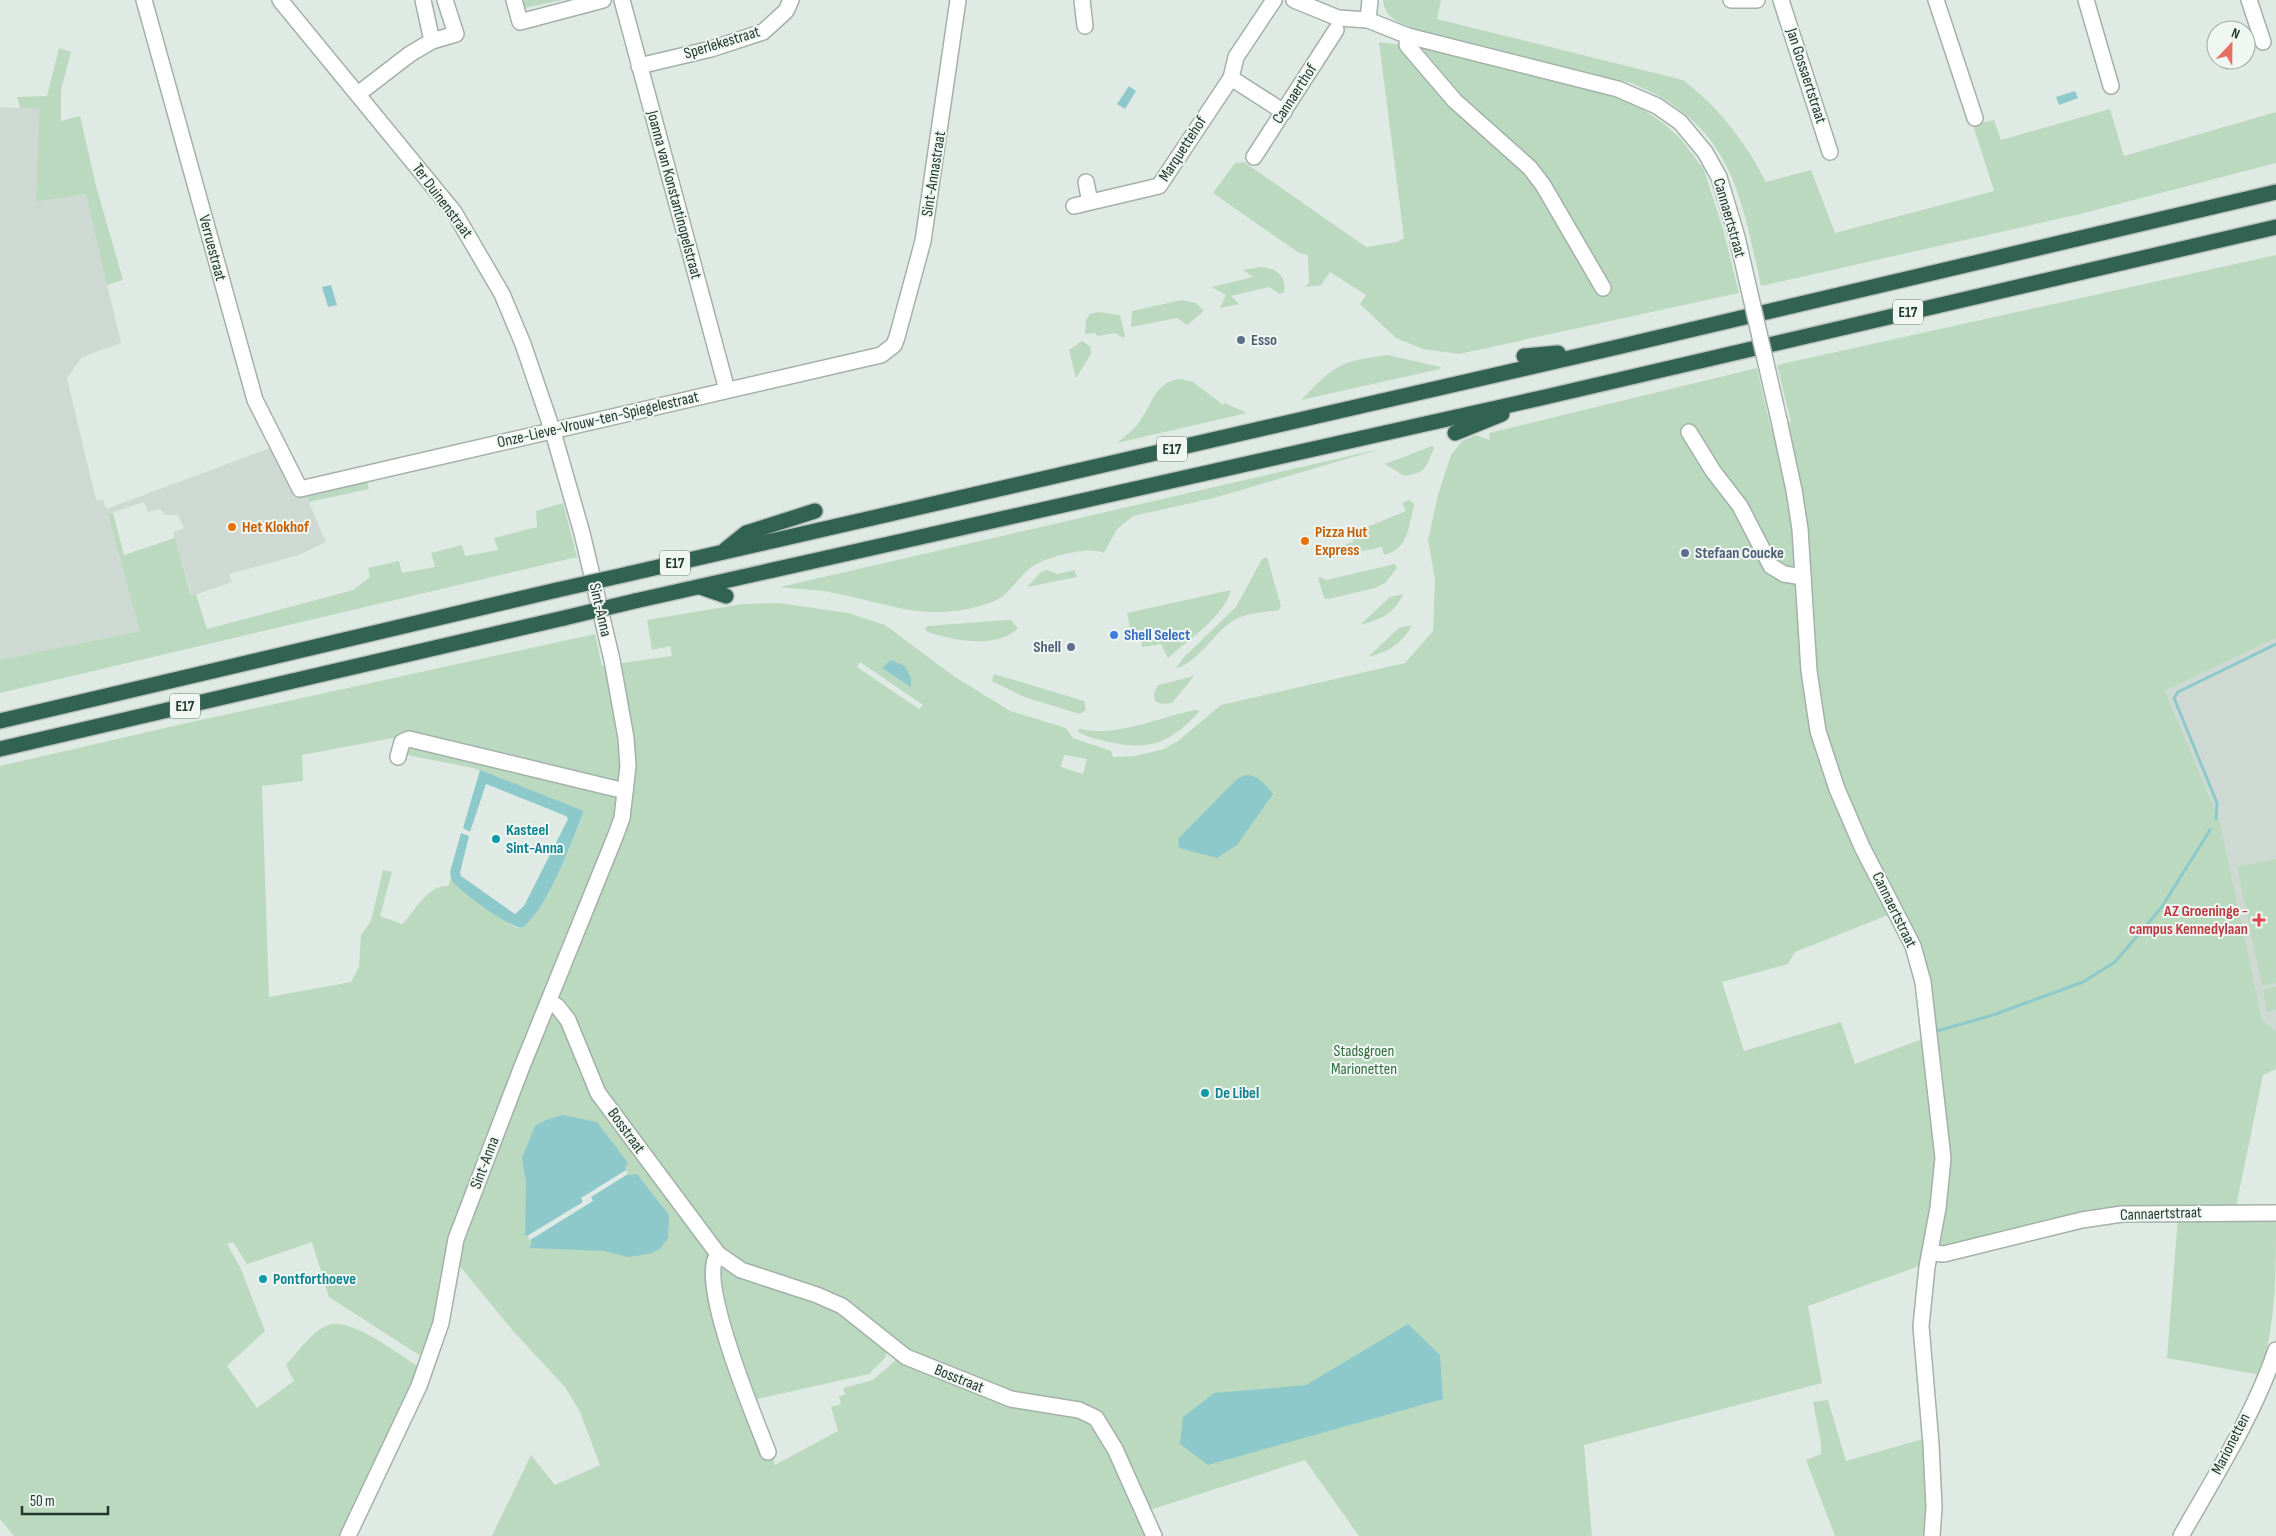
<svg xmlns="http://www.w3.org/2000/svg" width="2276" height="1536" font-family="'Sofia Sans Condensed',sans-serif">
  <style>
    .built { fill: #cfd9d3 }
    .green { fill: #bbd9bf; fill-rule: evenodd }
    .water { fill: #8dc9cb }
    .pier { fill: #e0eae4 }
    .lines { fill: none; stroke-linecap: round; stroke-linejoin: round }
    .stream { stroke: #8dc9cb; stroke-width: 3 }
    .minor-casing { stroke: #a3b1aa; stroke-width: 18 }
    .highway-casing { stroke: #bdc4c1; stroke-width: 18 }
    .minor { stroke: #fff; stroke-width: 15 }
    .highway { stroke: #316252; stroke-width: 15 }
    .minor-bridge-casing { stroke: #a3b1aa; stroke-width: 18; stroke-linecap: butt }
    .highway-bridge-casing { stroke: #bdc4c1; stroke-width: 18; stroke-linecap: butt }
    .minor-bridge { stroke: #fff; stroke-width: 15 }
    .highway-bridge { stroke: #316252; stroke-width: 15 }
    .service-dot { fill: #5c6f8a; stroke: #f0f7f3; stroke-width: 2 }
    .food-dot { fill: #e8710a; stroke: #f0f7f3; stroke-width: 2 }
    .shop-dot { fill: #3f7fe0; stroke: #f0f7f3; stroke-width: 2 }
    .culture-dot { fill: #0f9aa8; stroke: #f0f7f3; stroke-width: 2 }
    .health-dot { fill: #e0444e; stroke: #f0f7f3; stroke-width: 2 }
    .labels { text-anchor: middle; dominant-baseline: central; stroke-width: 4; stroke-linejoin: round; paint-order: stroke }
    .shield { fill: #f0f7f3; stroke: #60726a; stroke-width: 1 }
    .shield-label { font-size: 15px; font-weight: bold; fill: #223930 }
    .street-label { font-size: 16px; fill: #223930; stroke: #f0f7f3 }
    .service-label { font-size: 16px; font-weight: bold; fill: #4e5e75; stroke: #f0f7f3; text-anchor: start }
    .food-label { font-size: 16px; font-weight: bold; fill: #c56008; stroke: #f0f7f3; text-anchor: start }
    .shop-label { font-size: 16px; font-weight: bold; fill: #366cbe; stroke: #f0f7f3; text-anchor: start }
    .culture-label { font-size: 16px; font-weight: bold; fill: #0d838f; stroke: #f0f7f3; text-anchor: start }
    .health-label { font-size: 16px; font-weight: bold; fill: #be3a42; stroke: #f0f7f3; text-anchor: end }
    .park-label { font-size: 16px; fill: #306c40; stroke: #f0f7f3 }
  </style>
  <rect width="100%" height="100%" fill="#e0eae4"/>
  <!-- built -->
  <g class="built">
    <polygon points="0,107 39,109 36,202 86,194 121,343 82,357 67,378 96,500 103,500 106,509 270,448 297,498 306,496 326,542 299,555 229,574 232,582 192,596 173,532 184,528 178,515 165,515 160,509 148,512 144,502 108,514 141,631 0,660"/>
    <polygon points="2276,638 2276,1032 2262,1020 2220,821 2165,691"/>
  </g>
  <!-- green -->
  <g class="green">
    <polygon points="522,0 562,0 525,8"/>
    <path d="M1383 0H1441L1437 19 1683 80C1718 106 1746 143 1766 182L1811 170 1835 233 1994 191 1973 125 1994 120 2001 140 2110 109 2124 156 2276 112V163L2080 214 1761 286C1741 192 1730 123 1631 83L1415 29C1399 22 1385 19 1383 0Z"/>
    <polygon points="1379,42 1418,47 1610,95 1642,109 1663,123 1681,139 1704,170 1723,229 1739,293 1459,354 1423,349 1396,338 1360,304 1366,295 1330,272 1321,285 1305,287 1309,283 1308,255 1299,253 1213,193 1235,163 1244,162 1366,247 1397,242 1404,238"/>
    <polygon points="59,48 71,52 61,90 61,121 80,116 96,186 123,280 107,285 86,194 36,202 39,109 20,108 17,97 47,96"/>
    <path d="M2276 255V638L2165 691 2220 821 2262 1020 2276 1032V1069L2263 1075 2236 1207 2153 1205 2096 1211 1951 1248 1919 1266 1808 1306 1822 1383 1584 1445 1592 1536H1359L1305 1460 1150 1510V1536H492L531 1455 555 1485 600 1465 580 1412 565 1387 514 1332 458 1264 440 1304 424 1353 419 1355 329 1297 312 1242 247 1264 233 1242 227 1244 240 1267 265 1331 227 1366 257 1408 294 1381 286 1365C298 1352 311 1332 328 1325 351 1316 400 1356 421 1368L340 1536H14L0 1519V766L178 725 595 634 602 666 672 656 670 646 652 650 647 620 742 604 779 603 848 613 885 625 955 677 1010 711 1066 728 1073 738 1111 751 1113 757 1135 756 1164 749 1178 741 1221 705 1405 663 1433 631 1435 579 1428 540 1438 495 1451 455 1462 441 1476 435 1490 440 1489 433 1757 368 1771 429 1791 422 1777 365ZM860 662 923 705 919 709 857 667ZM409 735 407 755 473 768 584 811C572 842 548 909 522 928L515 927 464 892 451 878 448 886C428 885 417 908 405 921L402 924 380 916 392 872 383 870 371 921 361 935 359 967 351 982 269 997 262 786 303 781 302 755ZM1064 755 1087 759 1083 774 1061 767ZM1888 915C1915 959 1917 989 1925 1038L1855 1064 1841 1022 1744 1051 1722 982 1788 964 1795 952ZM887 1352 897 1359 873 1380 843 1388 845 1395 839 1396 841 1404 831 1407 838 1431 775 1465 753 1400 869 1374 885 1358Z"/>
    <path d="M1261 267C1276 268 1287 276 1284 292L1280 294 1269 287 1231 296 1239 304 1220 308 1226 295 1212 287 1253 277 1243 270Z"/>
    <polygon points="1182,300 1196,303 1204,311 1187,325 1177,318 1131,327 1132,311"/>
    <polygon points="1098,312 1120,315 1125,336 1123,338 1115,333 1097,336 1096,333 1085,334 1086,320 1090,314"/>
    <polygon points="1082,341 1091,347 1091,354 1076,378 1069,350"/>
    <path d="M1387 355 1441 367 1440 369 1301 400C1335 365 1338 362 1387 355Z"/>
    <path d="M1181 379 1193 382 1223 405 1225 403 1247 413 1117 443C1125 436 1134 430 1140 421 1153 403 1155 381 1181 379Z"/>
    <path d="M1432 446 1434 448C1425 469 1427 472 1404 476L1385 464Z"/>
    <path d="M1384 448 1214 498 1133 516 1117 529 1104 553C1088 545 1042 558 1029 569 1016 580 1008 596 992 602 929 625 889 603 829 592 813 589 796 589 780 587Z"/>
    <polygon points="367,482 369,489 309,502 306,496"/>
    <path d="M1409 500 1414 504V507C1407 530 1409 548 1384 555L1382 547 1348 554 1346 544 1353 542 1352 530 1367 527 1406 511 1402 503Z"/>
    <polygon points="563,503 577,557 0,693 0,660 140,631 108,514 113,513 124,555 175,538 191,595 196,594 207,629 353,590 370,577 368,568 399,561 402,573 435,567 431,553 462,545 465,556 498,550 494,538 537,527 536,511"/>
    <path d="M1267 557 1281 606 1279 610C1267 612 1252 613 1240 617 1217 626 1199 664 1176 668L1184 657 1236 607 1262 559Z"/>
    <polygon points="1395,564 1397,568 1385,583 1375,588 1328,599 1324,598 1318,578 1320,577 1326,580"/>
    <polygon points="1047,570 1057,574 1074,570 1077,577 1027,587 1041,572"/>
    <path d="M1231 590C1223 618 1189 639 1168 658L1161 644 1142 647 1140 635 1132 636 1127 613Z"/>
    <path d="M1403 594C1395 614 1379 620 1360 625L1390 597Z"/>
    <path d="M1006 620H1011L1018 628C999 649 950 641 926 631L925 628 928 626Z"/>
    <path d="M1412 625C1402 644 1388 652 1368 657L1399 628Z"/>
    <polygon points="994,674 1084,701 1086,710 1080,714 1024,697 992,681"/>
    <polygon points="1194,676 1172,703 1162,704 1155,701 1154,693 1158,685"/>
    <path d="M1195 710 1200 711C1172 741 1151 752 1110 742 1099 740 1086 737 1077 731L1080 729C1114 738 1160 717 1195 710Z"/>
    <polygon points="2276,859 2276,983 2262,986 2237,867"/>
    <polygon points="2276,987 2276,1010 2267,1012 2263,990"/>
    <path d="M2178 1217 2276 1218C2276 1271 2276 1325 2260 1375L2167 1358Z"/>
    <polygon points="1828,1400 1846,1461 1926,1438 1928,1536 1835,1536 1806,1460 1821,1454 1821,1443 1813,1402"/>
  </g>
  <!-- water -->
  <g class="water">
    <polygon points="1129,86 1136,91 1125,109 1117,104"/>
    <polygon points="2075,91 2078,98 2059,105 2056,97"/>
    <polygon points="331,285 337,305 328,307 322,287"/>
    <polygon points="891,660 905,666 911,678 911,687 882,668"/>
    <path d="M480 770 584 811C572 841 548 909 522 928 507 926 465 895 454 883 451 880 451 877 450 872L461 833 469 836 460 873 461 876 515 914 524 906 568 819 566 816 486 784 470 832 463 828Z"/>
    <path d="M1245 775C1258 775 1265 784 1273 794L1237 845 1217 858 1179 848 1178 839 1237 779Z"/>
    <polygon points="563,1115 597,1122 628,1163 625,1167 628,1175 637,1174 669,1215 668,1238 660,1249 649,1254 628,1257 604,1251 529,1248 532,1242 525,1234 526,1183 522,1158 535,1126 548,1119"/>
    <polygon points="1408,1324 1440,1355 1443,1399 1208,1465 1180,1444 1183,1417 1214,1393 1306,1385"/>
  </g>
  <!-- pier -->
  <polygon class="pier" points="626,1170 628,1174 591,1197 593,1201 530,1240 527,1236 583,1202 581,1198"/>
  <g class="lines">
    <!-- stream -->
    <g class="stream">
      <polyline points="2216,819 2217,803 2174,698 2178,692 2276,644"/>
      <polyline points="1937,1031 1993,1015 2083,982 2115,962 2161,908 2210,830"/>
    </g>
    <!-- minor casing -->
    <g class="minor-casing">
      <g id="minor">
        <polyline points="144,0 255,400 300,489 881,355 894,345 897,337 923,241 958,0"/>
        <polyline points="280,0 454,212 502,294 523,344 553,432 582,533 612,660 626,738 628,766 622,818 615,837 521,1069 456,1239 441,1323 419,1386 348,1536"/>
        <polyline points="514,0 520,22 603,0"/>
        <polyline points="622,0 727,390"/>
        <polyline points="1082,0 1085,26"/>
        <polyline points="1274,0 1236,57 1231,78 1284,112"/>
        <polyline points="1294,0 1338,18 1368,20 1408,36 1618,89 1657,106 1680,122 1705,152 1719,177 1737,237"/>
        <polyline points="1731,0 1757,0"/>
        <polyline points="1781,0 1830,152"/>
        <polyline points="1936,0 1975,118"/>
        <polyline points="2086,0 2111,86"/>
        <polyline points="2249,0 2263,42"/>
        <polyline points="1368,20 1370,0"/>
        <polyline points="1408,36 1407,45 1455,101 1530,168 1543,185 1603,288"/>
        <polyline points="432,41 456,34 445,0"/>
        <polyline points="639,66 711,49 763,32 786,11 791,0"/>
        <polyline points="358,94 410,54 432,41 423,0"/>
        <polyline points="1254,157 1336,30"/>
        <polyline points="1086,182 1090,202"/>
        <polyline points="1074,206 1159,186 1231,78"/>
        <polyline points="1779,420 1794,490 1800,529 1809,671 1818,731 1837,789 1862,847 1913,946 1923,982 1943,1158 1938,1208 1927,1267 1921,1326 1931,1444 1934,1507 1932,1536"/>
        <polyline points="1689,432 1713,471 1740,506 1771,566 1784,574 1803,577"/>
        <polyline points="398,757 402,742 409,739 625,791"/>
        <polyline points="549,1001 557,1006 568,1020 598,1093 718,1254 741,1270 817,1295 842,1306 906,1357 1011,1399 1079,1410 1096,1418 1115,1449 1154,1536"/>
        <polyline points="1931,1253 1944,1254 2082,1220 2122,1214 2276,1213"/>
        <path d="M718 1254C696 1280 756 1420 768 1452"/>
        <path d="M2181 1536C2215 1476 2254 1415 2276 1350"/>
      </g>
    </g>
    <!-- highway casing -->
    <g class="highway-casing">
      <g id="highway">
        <polyline points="1524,356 1558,353"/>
        <polyline points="1455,433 1502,414"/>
        <polyline points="726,549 746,533 815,511"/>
        <polyline points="628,574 1622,346 2276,192"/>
        <polyline points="700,587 726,596"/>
        <polyline points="635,601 1541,398 2276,227"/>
        <polyline points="0,721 557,590"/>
        <polyline points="0,749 564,618"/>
      </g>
    </g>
    <!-- minor -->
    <use href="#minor" class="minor"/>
    <!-- highway -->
    <use href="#highway" class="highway"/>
    <!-- minor-bridge casing -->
    <g class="minor-bridge-casing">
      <polyline id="minor-bridge" points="1737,237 1779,420"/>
    </g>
    <!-- highway-bridge casing -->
    <g class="highway-bridge-casing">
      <g id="highway-bridge">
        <polyline points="557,590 628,574"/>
        <polyline points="564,618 635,601"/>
      </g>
    </g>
    <!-- minor-bridge -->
    <use href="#minor-bridge" class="minor-bridge"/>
    <!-- highway-bridge -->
    <use href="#highway-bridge" class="highway-bridge"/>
  </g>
  <!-- markers -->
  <g class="service-dot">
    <circle cx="1241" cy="340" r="5"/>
    <circle cx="1685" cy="553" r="5"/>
    <circle cx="1071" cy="647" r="5"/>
  </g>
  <g class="food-dot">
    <circle cx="232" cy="527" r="5"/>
    <circle cx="1305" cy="541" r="5"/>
  </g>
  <circle class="shop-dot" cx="1114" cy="635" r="5"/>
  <g class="culture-dot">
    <circle cx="496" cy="839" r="5"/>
    <circle cx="1205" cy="1093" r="5"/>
    <circle cx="263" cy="1279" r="5"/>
  </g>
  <path class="health-dot" d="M2256.5 912.5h5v5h5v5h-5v5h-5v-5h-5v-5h5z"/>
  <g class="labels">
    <!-- shield labels -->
    <g class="shield">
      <rect x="1893" y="299.5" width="30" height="25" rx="4"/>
      <rect x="1157" y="436.5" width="30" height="25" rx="4"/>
      <rect x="660" y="550.5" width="30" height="25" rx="4"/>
      <rect x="170" y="693.5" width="30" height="25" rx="4"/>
    </g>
    <g class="shield-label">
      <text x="1908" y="312">E17</text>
      <text x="1172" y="449">E17</text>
      <text x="675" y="563">E17</text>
      <text x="185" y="706">E17</text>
    </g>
    <!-- street labels -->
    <g class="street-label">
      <text transform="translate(722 43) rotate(-17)">Sperlekestraat</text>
      <text transform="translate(1806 76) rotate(72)">Jan Gossaertstraat</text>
      <text transform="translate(1295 94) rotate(-57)">Cannaerthof</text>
      <text transform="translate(1183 149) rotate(-57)">Marquettehof</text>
      <text transform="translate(934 174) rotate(-81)">Sint-Annastraat</text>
      <text transform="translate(674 195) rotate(75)">Joanna van Konstantinopelstraat</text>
      <text transform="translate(442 201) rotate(53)">Ter Duinenstraat</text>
      <text transform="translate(1729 218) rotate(74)">Cannaertstraat</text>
      <text transform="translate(212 248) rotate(75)">Verruestraat</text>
      <text transform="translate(598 420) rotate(-13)">Onze-Lieve-Vrouw-ten-Spiegelestraat</text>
      <text transform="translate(600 610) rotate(77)">Sint-Anna</text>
      <text transform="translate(1894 910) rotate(64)">Cannaertstraat</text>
      <text transform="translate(626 1131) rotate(54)">Bosstraat</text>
      <text transform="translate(485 1163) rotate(-69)">Sint-Anna</text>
      <text transform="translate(2161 1214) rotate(-2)">Cannaertstraat</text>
      <text transform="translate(959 1379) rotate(22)">Bosstraat</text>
      <text transform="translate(2231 1444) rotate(-63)">Marionetten</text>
    </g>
    <!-- service labels -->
    <g class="service-label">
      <text x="1251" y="340">Esso</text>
      <text x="1695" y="553">Stefaan Coucke</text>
      <text x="1061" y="647" text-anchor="end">Shell</text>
    </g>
    <!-- food labels -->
    <g class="food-label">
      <text x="242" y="527">Het Klokhof</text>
      <text x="1315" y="532">Pizza Hut<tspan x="1315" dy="18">Express</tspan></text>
    </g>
    <!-- shop labels -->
    <g class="shop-label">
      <text x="1124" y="635">Shell Select</text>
    </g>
    <!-- culture labels -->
    <g class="culture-label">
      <text x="506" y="830">Kasteel<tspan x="506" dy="18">Sint-Anna</tspan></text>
      <text x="1215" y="1093">De Libel</text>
      <text x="273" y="1279">Pontforthoeve</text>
    </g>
    <!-- health labels -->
    <g class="health-label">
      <text x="2248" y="911">AZ Groeninge -<tspan x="2248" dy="18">campus Kennedylaan</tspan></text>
    </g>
    <!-- park labels -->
    <g class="park-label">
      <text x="1364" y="1051">Stadsgroen<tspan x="1364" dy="18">Marionetten</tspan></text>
    </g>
  </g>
  <!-- north arrow -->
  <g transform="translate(2231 45) rotate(22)"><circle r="24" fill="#f0f7f3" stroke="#9eaba5"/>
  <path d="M0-4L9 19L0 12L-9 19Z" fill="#e67163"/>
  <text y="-8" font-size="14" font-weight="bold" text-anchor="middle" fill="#223930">N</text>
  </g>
  <!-- scale -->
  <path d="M22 1506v8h86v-8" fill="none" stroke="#223930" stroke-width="2.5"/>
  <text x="30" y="1506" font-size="15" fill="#223930" stroke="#f0f7f3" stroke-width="4" paint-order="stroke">50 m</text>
</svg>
